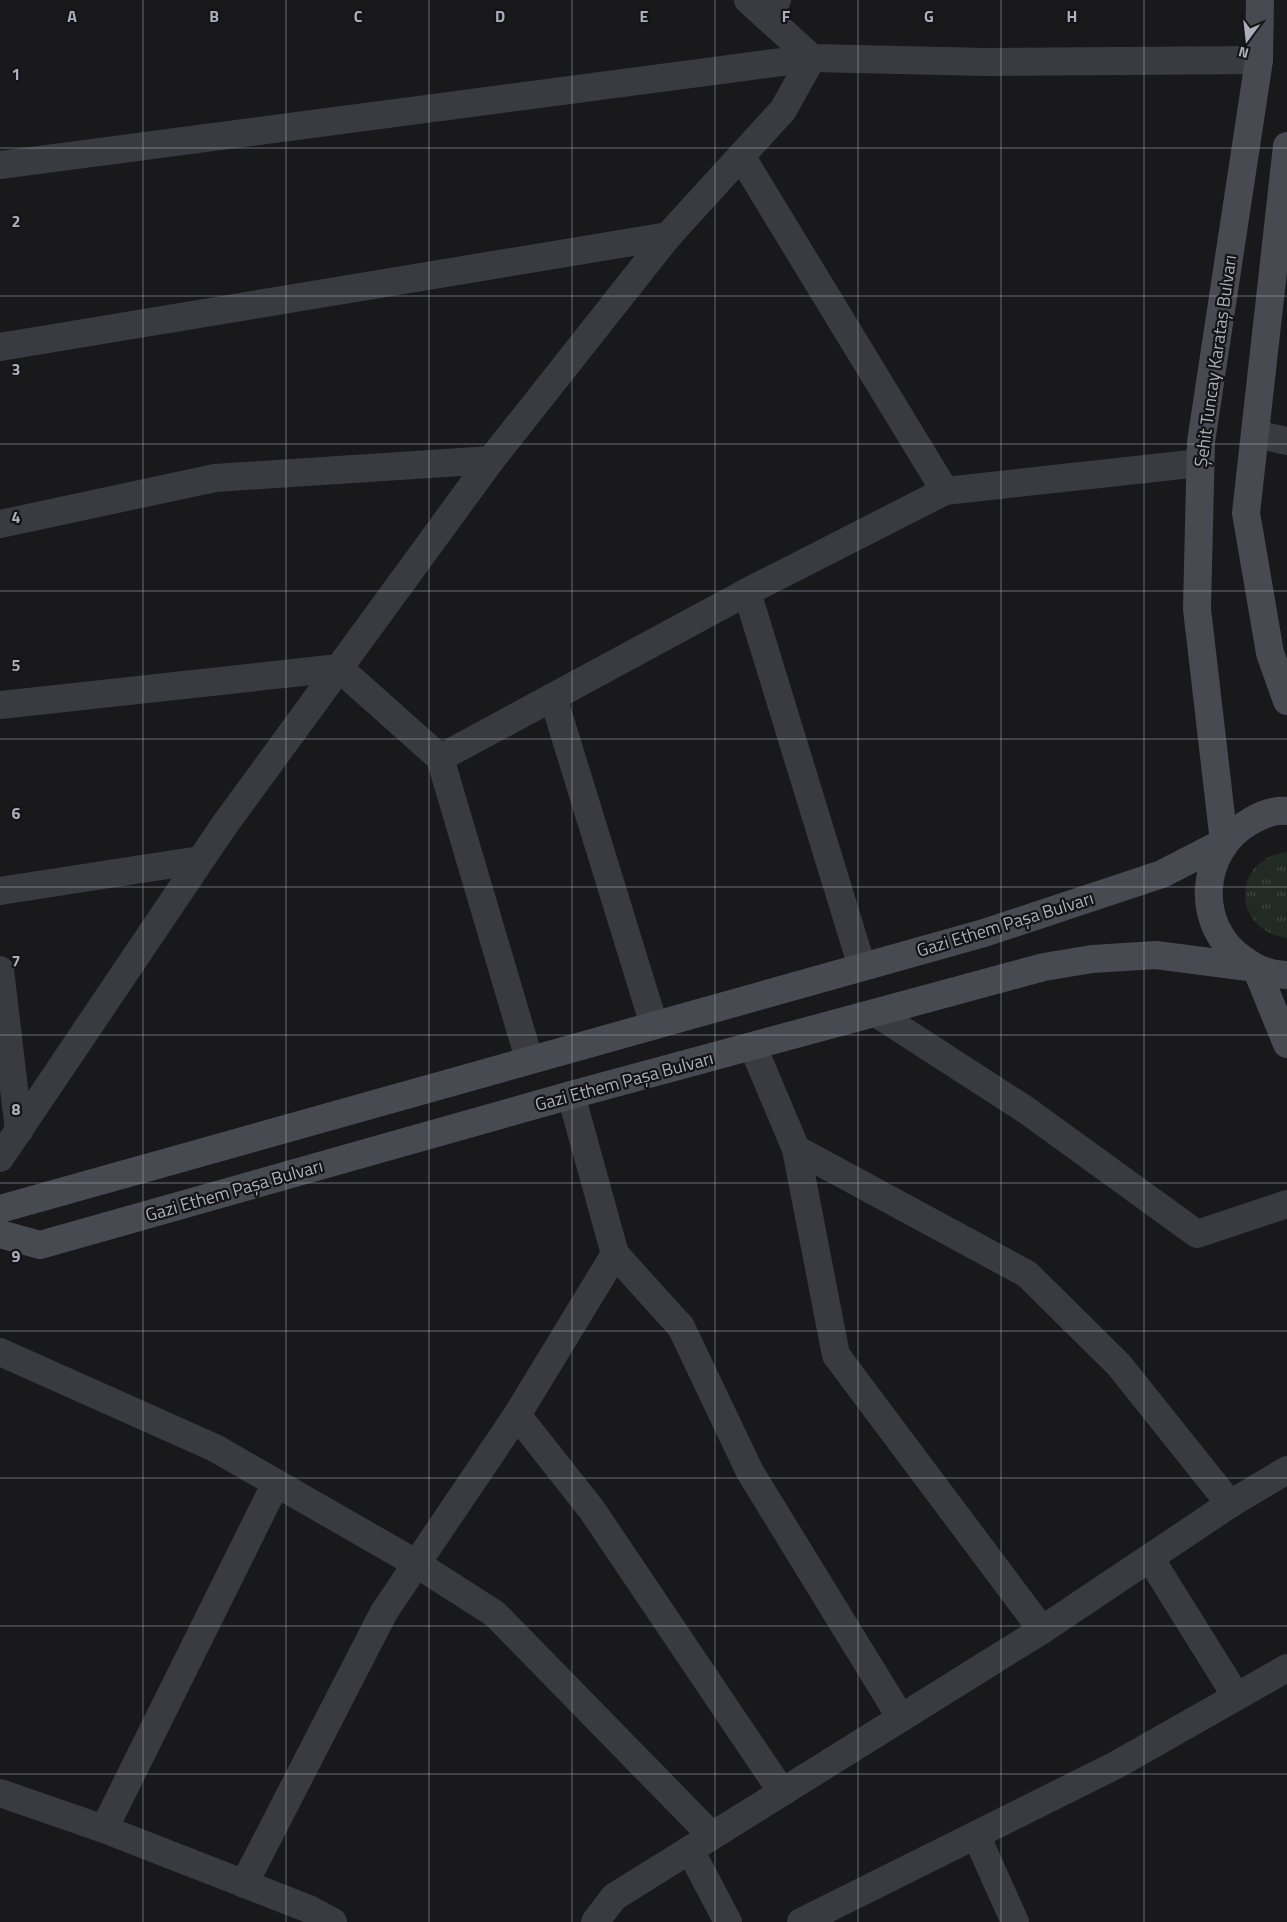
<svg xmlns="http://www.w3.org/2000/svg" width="1287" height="1922" font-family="'Titillium Web',sans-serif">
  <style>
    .grass { fill: url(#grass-tufts) }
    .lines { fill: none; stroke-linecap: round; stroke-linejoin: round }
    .minor { stroke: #3a3b41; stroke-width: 28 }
    .tertiary { stroke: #3a3b41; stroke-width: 28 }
    .secondary { stroke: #484a51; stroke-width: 28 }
    .grid { fill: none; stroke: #abafbb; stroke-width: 1; stroke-opacity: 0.55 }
    .labels { text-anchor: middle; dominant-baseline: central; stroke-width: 4.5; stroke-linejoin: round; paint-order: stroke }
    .street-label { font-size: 18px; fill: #abafbb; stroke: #141417 }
    .grid-label { font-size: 16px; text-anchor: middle; font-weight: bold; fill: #abafbb; stroke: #141417; stroke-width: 4.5; stroke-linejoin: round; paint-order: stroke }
  </style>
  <defs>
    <pattern id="grass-tufts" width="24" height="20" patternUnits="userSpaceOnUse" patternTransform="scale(1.25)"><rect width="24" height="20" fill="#212a23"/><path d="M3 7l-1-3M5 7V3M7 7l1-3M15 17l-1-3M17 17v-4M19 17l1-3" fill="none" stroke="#3f4641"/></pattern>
  </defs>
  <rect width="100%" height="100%" fill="#19191c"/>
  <!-- grass -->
  <path class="grass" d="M1287 852V938C1230 930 1232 858 1287 852Z"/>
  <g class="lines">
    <!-- minor -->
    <g class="minor">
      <polyline points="766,16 777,0"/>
      <polyline points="741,156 945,491"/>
      <polyline points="0,165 812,58"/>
      <polyline points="0,347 668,236"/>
      <polyline points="1255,434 1287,441"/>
      <polyline points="0,524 215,478 491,460"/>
      <polyline points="747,592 862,967"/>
      <polyline points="553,697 654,1025"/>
      <polyline points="0,705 339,668 440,758 529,1059"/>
      <polyline points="440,758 747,592 945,491 1200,463"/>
      <polyline points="0,891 200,860"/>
      <polyline points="0,970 19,1131"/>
      <polyline points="876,1013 1026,1110 1197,1234 1287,1204"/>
      <polyline points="753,1047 796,1149 836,1355 1042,1630 1230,1504"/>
      <polyline points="571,1095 615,1254 681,1327 750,1472 901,1718"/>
      <polyline points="796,1149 1027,1274 1119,1365 1230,1504 1287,1470"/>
      <polyline points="0,1352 215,1448 417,1564 495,1614 712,1836"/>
      <polyline points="517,1415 592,1510 782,1792"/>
      <polyline points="1150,1558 1236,1696"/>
      <polyline points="0,1793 104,1829 309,1909 333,1922"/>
      <polyline points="104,1829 276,1483"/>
      <polyline points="976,1835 1015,1922"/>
      <polyline points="690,1850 728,1922"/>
      <polyline points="244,1884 384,1612 517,1415 615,1254"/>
      <polyline points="595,1922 614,1897 1042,1630"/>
      <polyline points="801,1922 1116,1765 1287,1668"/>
    </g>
    <!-- tertiary -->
    <g class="tertiary">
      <polyline points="748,0 812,58 986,62 1259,60"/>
      <polyline points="0,1158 223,827 491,460 668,236 783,110 812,58"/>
    </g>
    <!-- secondary -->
    <g class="secondary">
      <polyline points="1287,146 1246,513 1270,653 1287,701"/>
      <path d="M1287 811C1275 810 1261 815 1251 821 1198 850 1194 927 1244 960 1256 969 1272 975 1287 975"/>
      <polyline points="0,1209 984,933 1162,874 1224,842 1197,609 1201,442 1259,60 1260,0"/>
      <polyline points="0,1234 40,1245 571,1095 1044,967 1092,959 1156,955 1256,968 1287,1044"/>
    </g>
  </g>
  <!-- grid -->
  <path class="grid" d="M143 0V1922M286 0V1922M429 0V1922M572 0V1922M715 0V1922M858 0V1922M1001 0V1922M1144 0V1922M0 148H1287M0 296H1287M0 444H1287M0 591H1287M0 739H1287M0 887H1287M0 1035H1287M0 1183H1287M0 1331H1287M0 1478H1287M0 1626H1287M0 1774H1287"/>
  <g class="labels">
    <!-- street labels -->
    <g class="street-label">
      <text transform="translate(1215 361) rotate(-82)">Şehit Tuncay Karataş Bulvarı</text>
      <text transform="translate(1005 924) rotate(-17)">Gazi Ethem Paşa Bulvarı</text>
      <text transform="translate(624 1081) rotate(-15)">Gazi Ethem Paşa Bulvarı</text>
      <text transform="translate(234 1190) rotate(-16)">Gazi Ethem Paşa Bulvarı</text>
    </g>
  </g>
  <g class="grid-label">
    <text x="72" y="22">A</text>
    <text x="214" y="22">B</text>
    <text x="358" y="22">C</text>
    <text x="500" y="22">D</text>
    <text x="644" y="22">E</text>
    <text x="786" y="22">F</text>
    <text x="929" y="22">G</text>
    <text x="1072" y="22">H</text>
    <text x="16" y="80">1</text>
    <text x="16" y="227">2</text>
    <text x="16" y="375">3</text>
    <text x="16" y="523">4</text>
    <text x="16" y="671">5</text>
    <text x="16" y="819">6</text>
    <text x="16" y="967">7</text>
    <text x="16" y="1115">8</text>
    <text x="16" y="1262">9</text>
  </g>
  <!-- north arrow -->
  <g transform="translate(1247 40) rotate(195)" stroke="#141417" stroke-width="4" paint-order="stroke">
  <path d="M0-4L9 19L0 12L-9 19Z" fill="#abafbb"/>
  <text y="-8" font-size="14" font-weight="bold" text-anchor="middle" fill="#abafbb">N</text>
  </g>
</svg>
